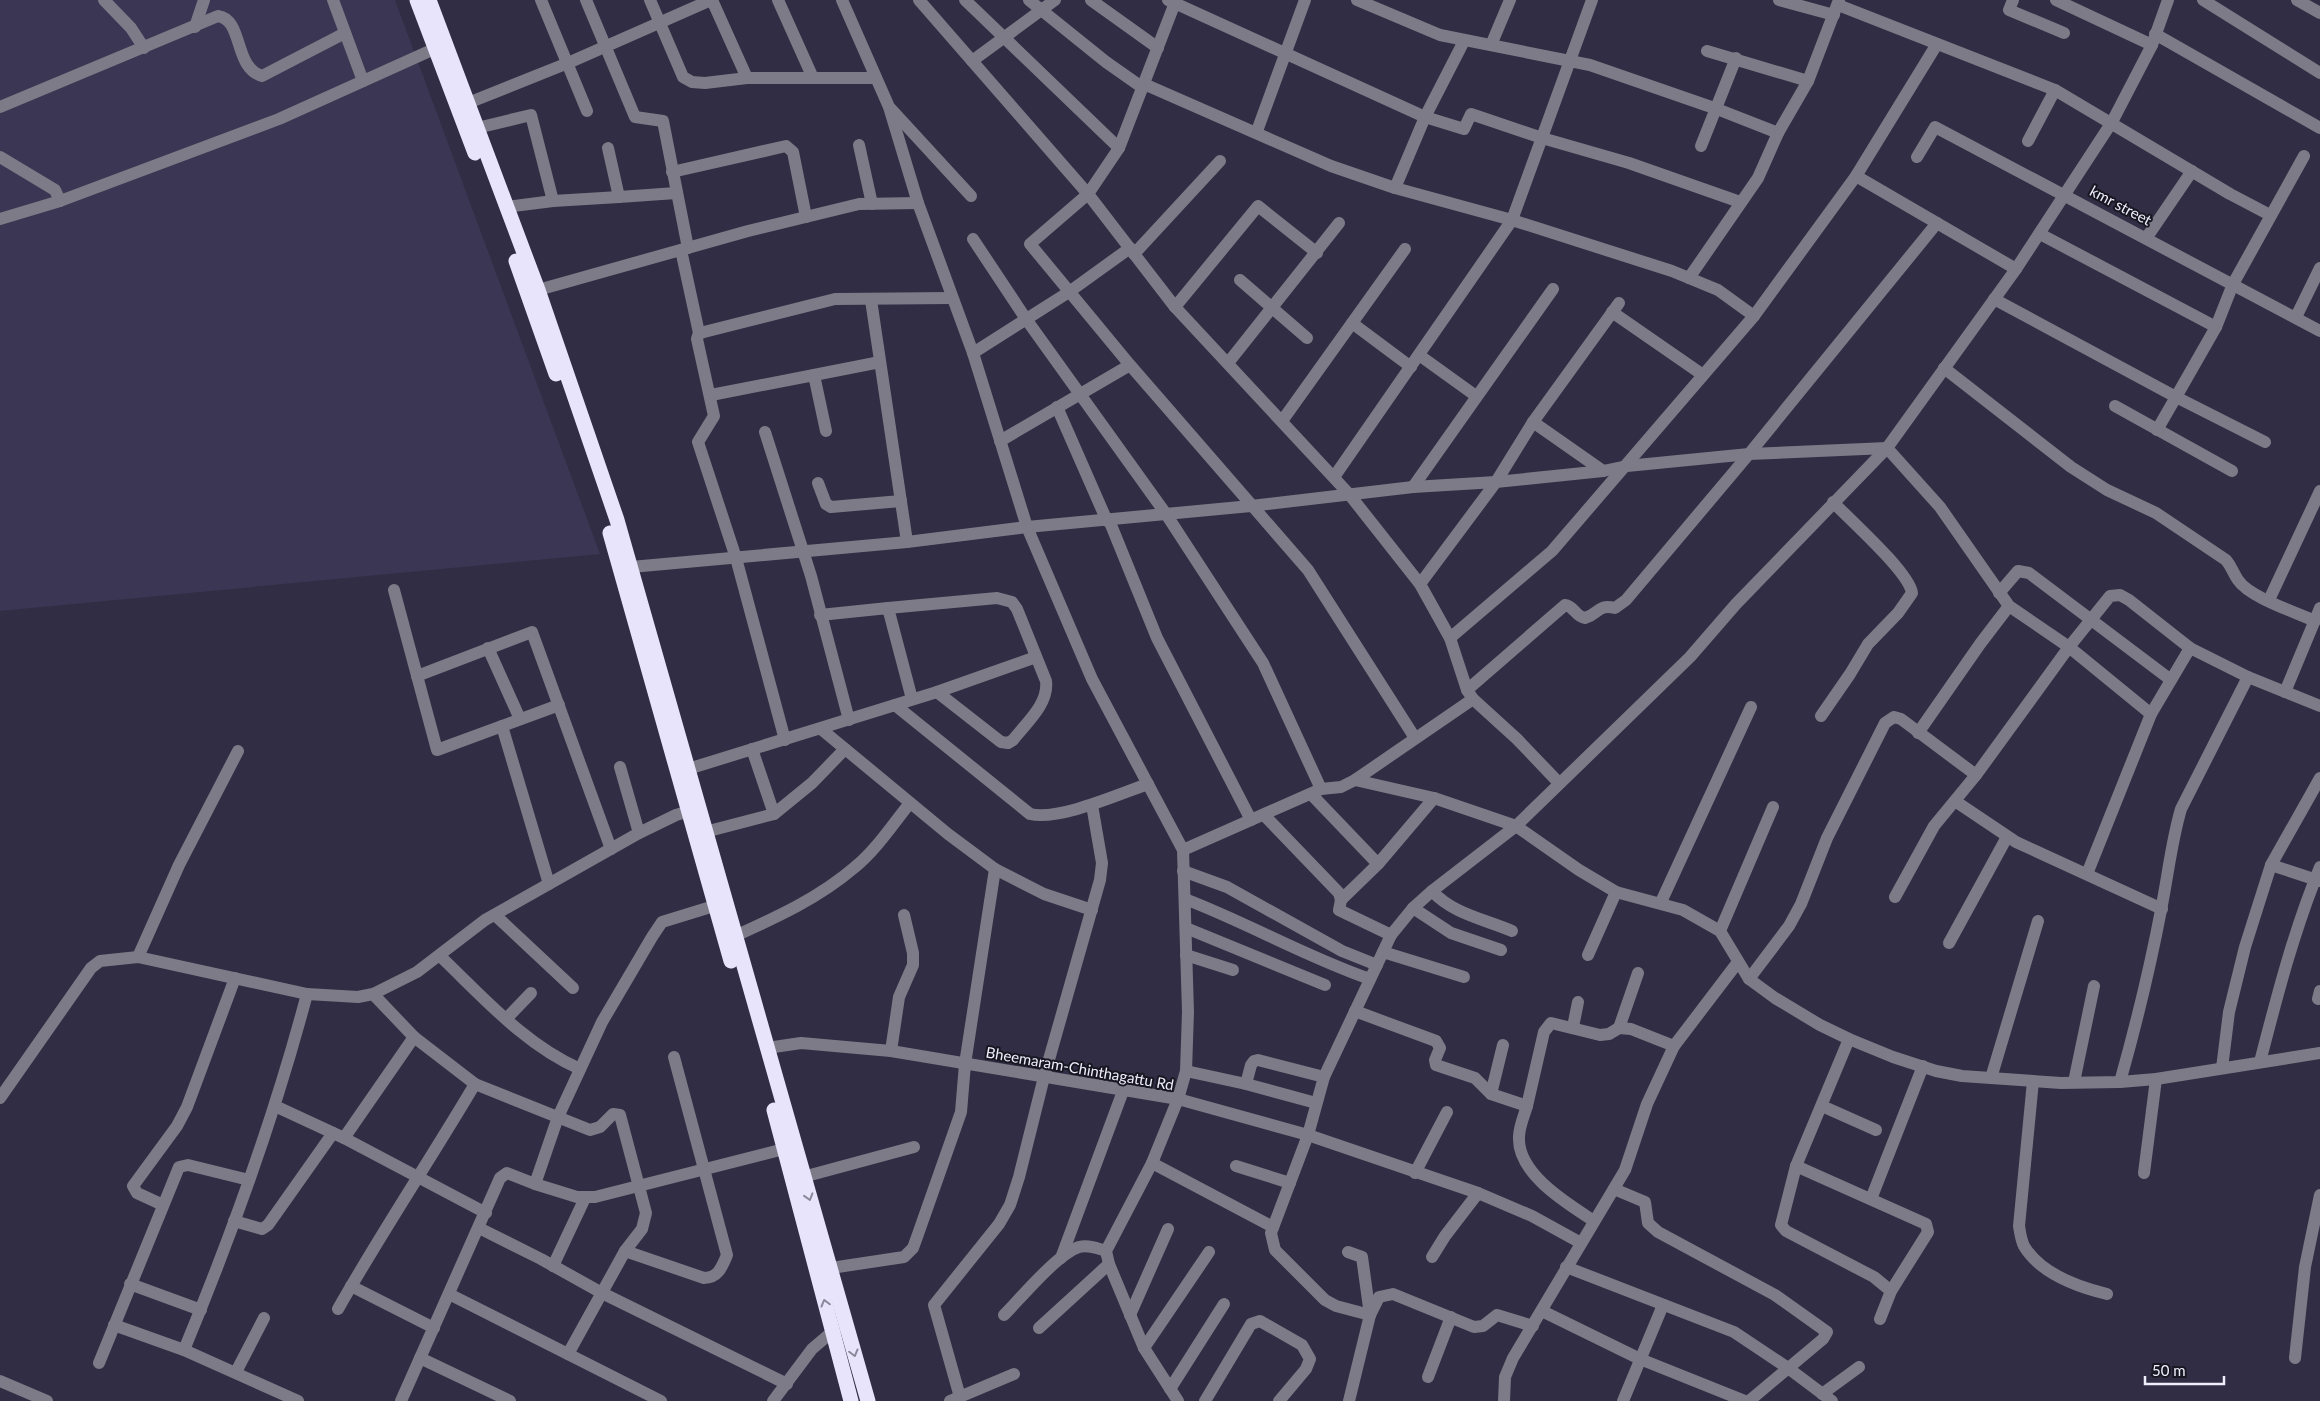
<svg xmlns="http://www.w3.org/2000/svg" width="2320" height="1401" font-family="Lato,sans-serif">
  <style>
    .built { fill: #3a3653 }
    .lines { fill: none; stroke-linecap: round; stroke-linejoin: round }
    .minor { stroke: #7d7b87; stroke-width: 12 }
    .highway { stroke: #e7e4fc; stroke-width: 15 }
    .oneway { stroke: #8a8899 }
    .labels { text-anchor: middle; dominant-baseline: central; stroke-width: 4; stroke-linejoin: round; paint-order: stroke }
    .street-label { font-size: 15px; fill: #efeefd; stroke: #181721 }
  </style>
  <rect width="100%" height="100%" fill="#302d44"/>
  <!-- built -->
  <polygon class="built" points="0,0 395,0 600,554 0,611"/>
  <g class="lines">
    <!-- minor -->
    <g class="minor">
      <polyline points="104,0 131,28 144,48"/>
      <polyline points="333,0 363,81"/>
      <polyline points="541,0 587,111"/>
      <polyline points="586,0 635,117 663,121 688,248"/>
      <polyline points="650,0 683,77 692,82 705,83 747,78 876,78"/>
      <polyline points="712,0 747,78"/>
      <polyline points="778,0 813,78"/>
      <polyline points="842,0 889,107 918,203 973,353 1027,527 1092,679 1183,850 1321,789 1341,787 1355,780 1473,699"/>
      <polyline points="919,0 1088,194 1175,307 1349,494 1420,584 1450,638 1467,690 1473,699 1517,739 1559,783"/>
      <polyline points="965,0 1119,148"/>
      <polyline points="1029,0 1106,62 1143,88"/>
      <polyline points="1091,0 1158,48"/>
      <polyline points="1168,0 1425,117 1464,129 1471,114 1542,138 1629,163 1740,202"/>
      <polyline points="1176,0 1119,148 1088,194 1030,244 1130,365 1308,570 1415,738"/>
      <polyline points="1357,0 1440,35 1590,65 1717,109 1778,133"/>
      <polyline points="1779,0 1834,15"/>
      <polyline points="2013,0 2009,10 2064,33"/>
      <polyline points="2056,0 2152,45"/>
      <polyline points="2203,0 2320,73"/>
      <polyline points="2297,0 2320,13"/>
      <polyline points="1838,5 2055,90 2230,194 2270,215"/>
      <polyline points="195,27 204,0"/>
      <polyline points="2155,34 2320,128"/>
      <polyline points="1491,45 1510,0"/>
      <polyline points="1707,51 1808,81 1839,0"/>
      <polyline points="972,61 1055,0"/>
      <polyline points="1144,84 1331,166 1395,188 1512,220 1672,271 1718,290 1754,316"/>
      <polyline points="468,103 568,63 711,0"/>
      <path d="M0 107 218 16C244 20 233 67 262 76L345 33"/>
      <polyline points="891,109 971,196"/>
      <polyline points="477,128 531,115 553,201"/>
      <polyline points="1257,131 1305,0"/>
      <polyline points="2028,141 2055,90"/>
      <polyline points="859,145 872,204"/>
      <polyline points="1701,146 1736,58"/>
      <polyline points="0,157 55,190 60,201"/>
      <polyline points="1917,157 1935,127 2320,331"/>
      <polyline points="672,172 786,146 793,152 806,217"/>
      <polyline points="1856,176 2016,269"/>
      <polyline points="1395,188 1425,117 1464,41"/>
      <polyline points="619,197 676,193"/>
      <polyline points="506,207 553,201 619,197 608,148"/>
      <polyline points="0,219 60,201 279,119 443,45"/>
      <polyline points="2040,234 2216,327"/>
      <polyline points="2147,237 2192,171"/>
      <polyline points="973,239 1026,319 1166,514 1263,663 1321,789"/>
      <polyline points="681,250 699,333"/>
      <polyline points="1134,254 1220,161"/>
      <polyline points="1689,278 1758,178 1778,133 1808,81"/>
      <polyline points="1240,280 1307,338"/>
      <polyline points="538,290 748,231 859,204 918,203"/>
      <polyline points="1994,299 2176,397 2216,327 2233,284 2304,156"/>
      <polyline points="871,300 907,542"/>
      <polyline points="1175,307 1258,206 1317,253"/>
      <polyline points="1612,312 1703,375"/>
      <polyline points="2296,317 2320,268"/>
      <polyline points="1352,323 1411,367"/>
      <polyline points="973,353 1069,292 1130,248"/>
      <polyline points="1419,355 1476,396"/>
      <polyline points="1228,363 1339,223"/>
      <path d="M1944 368 2071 467 2107 490 2156 513 2226 560C2232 567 2233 573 2238 580 2249 597 2295 612 2315 621"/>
      <polyline points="814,375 880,362"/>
      <polyline points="711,395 814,375 826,431"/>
      <polyline points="2115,406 2232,471"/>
      <polyline points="1057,407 1107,521"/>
      <polyline points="1282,421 1405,249"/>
      <polyline points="1533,422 1603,471"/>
      <polyline points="2157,430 2176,397 2265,442"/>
      <polyline points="765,432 811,576 849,720"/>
      <polyline points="1000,441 1130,365"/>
      <polyline points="1334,477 1512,220 1592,0"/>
      <polyline points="818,483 826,504 831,507 901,501"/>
      <polyline points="1413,487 1553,289"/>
      <polyline points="1109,520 1157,638 1251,820"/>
      <polyline points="631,567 907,542 1027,527 1251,506 1413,487 1496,482 1603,471 1627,466 1749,454 1887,448 1940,507 2009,606 2069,647 1976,775 1934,826 1895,897"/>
      <polyline points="1420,584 1496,482 1533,422 1619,303"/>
      <polyline points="394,590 437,750 559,705"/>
      <polyline points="1999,593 2018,571 2029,573 2171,680"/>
      <polyline points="2269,600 2320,491"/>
      <path d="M888 608 997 598 1012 602 1017 609 1046 681C1049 704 1026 723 1013 740L1008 743 1001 742 937 692"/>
      <polyline points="820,615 888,608 912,699"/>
      <polyline points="1450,638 1552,551 1754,316 1856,176 1937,44"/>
      <polyline points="488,648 520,719"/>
      <polyline points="417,676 532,632 611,849"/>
      <path d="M1467 690 1565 605C1574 606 1576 617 1585 618 1599 614 1597 604 1615 608L1626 600 1749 454 1937 223"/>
      <polyline points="2285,692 2320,608"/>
      <path d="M895 705 1030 814C1059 821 1119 794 1148 784"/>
      <polyline points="2151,714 2069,647 2110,596 2120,595 2129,600 2190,648 2248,677 2320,706"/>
      <path d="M1821 716 1850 674 1868 644 1898 613 1912 593C1909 572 1850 520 1833 502"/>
      <polyline points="502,726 549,884"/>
      <polyline points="821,729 948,834 995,869 1044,894 1092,910"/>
      <polyline points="1918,733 1980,644 2009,606"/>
      <polyline points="785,740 736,558 698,442 714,416 697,339 699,333 704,332 835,299 952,298"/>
      <polyline points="620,767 639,833"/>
      <polyline points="688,769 937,692 1036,657"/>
      <polyline points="2320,778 2271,865 2320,881"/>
      <polyline points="1355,780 1434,798 1516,826 1579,870 1616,892 1683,910 1720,931 1749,979 1775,998 1820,1025 1849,1039 1893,1057 1936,1071 1962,1076 2061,1083 2120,1082 2156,1079 2320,1053"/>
      <polyline points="1311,794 1378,864 1434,798"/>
      <polyline points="1955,801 2016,842 2162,909"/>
      <polyline points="774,814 812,783 845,749"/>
      <polyline points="1264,815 1339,893 1341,900"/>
      <polyline points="705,832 774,814 752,749"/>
      <polyline points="1378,864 1341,900 1339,910 1391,935"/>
      <polyline points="1183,871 1227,887 1342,951 1377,965"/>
      <polyline points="2087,874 2151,714 2190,648"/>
      <path d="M1432 891C1453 914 1484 919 1512 931"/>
      <path d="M1185 899C1248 923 1306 957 1370 979"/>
      <polyline points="1661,902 1751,707"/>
      <polyline points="1413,908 1451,933 1501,950"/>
      <polyline points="495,915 573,988"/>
      <polyline points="1186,928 1325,985"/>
      <polyline points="1720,931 1773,807"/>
      <path d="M735 936C777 917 819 898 855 867 876 850 893 824 910 803"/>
      <polyline points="1949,943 2007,837"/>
      <polyline points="1383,952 1464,977"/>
      <polyline points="1186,955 1233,970"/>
      <polyline points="1588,955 1616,892"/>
      <path d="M440 956C483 997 525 1045 580 1069"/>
      <polyline points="138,957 179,865 238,751"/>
      <polyline points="1749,979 1789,926 1801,904 1827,838 1885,723 1894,717 1901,719 1976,775"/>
      <polyline points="2318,999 2320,991"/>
      <polyline points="1355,1011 1436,1041 1440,1048 1435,1060 1436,1065 1475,1078 1491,1094"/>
      <polyline points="506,1019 531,993"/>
      <polyline points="1573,1027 1578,1002"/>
      <polyline points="1619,1028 1638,973"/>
      <polyline points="414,1037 475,1084 590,1130 600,1127 613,1114 620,1115 646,1213 642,1229 625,1251"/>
      <polyline points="1849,1039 1796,1166 1781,1225 1786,1231 1874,1277 1891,1291"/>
      <path d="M1503 1045 1491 1094 1527 1106C1524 1116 1519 1127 1519 1137 1517 1174 1568 1204 1594 1221"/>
      <polyline points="767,1048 801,1043 891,1051 1178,1099 1308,1135 1478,1193 1532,1216 1581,1243"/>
      <polyline points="891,1051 899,997 913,965 913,953 904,915"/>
      <path d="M2260 1062C2277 996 2294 930 2320 867"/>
      <polyline points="2222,1068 2229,1012 2245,947 2271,865"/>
      <polyline points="1186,1071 1246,1084 1316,1103"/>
      <polyline points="1991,1078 2038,921"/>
      <path d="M2033 1081 2019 1226C2020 1232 2021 1240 2024 1246 2040 1273 2078 1287 2107 1294"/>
      <polyline points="2074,1082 2094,986"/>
      <path d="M2120 1082C2136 1025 2150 968 2161 910 2168 876 2171 843 2181 809L2248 677"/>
      <polyline points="1246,1084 1251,1065 1254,1061 1258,1060 1324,1077"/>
      <polyline points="0,1098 91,968 100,961 138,957 307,994 358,997 373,994 417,972 485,920 639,833 676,815 696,809"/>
      <polyline points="275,1106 344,1138 486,1213"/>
      <polyline points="1527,1106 1544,1032 1551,1023 1600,1035 1609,1034 1619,1028 1631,1029 1674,1046"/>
      <polyline points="1822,1106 1876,1130"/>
      <polyline points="344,1138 414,1037 373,994"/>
      <polyline points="1152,1163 1273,1227"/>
      <polyline points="1236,1166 1290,1183"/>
      <polyline points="1796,1166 1926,1224 1928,1232 1891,1291 1880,1319"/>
      <polyline points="1415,1173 1447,1112"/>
      <polyline points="2144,1173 2156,1079"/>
      <polyline points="803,1177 914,1147"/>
      <polyline points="535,1184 577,1197 595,1197 784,1149"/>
      <polyline points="1614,1189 1645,1202 1648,1223 1658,1232 1775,1295 1827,1332 1823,1339 1749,1401"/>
      <polyline points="1871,1199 1923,1066"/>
      <polyline points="163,1205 137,1193 133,1186 177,1126 187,1107 235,978"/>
      <polyline points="234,1221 262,1229 268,1225 333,1133"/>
      <polyline points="479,1228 541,1259 602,1293 787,1384"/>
      <polyline points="1348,1252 1362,1257 1370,1315"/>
      <polyline points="1432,1257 1445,1236 1478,1193"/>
      <polyline points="1061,1258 1123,1091"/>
      <polyline points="553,1266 585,1198"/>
      <polyline points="1566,1267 1734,1332 1788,1368 1832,1401"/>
      <polyline points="831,1268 904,1257 913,1248 917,1237 961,1112 965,1064 995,869"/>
      <polyline points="130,1284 201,1310"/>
      <polyline points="351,1286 434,1328"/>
      <polyline points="449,1294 661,1401"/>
      <path d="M338 1309C381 1233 430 1160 475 1084"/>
      <polyline points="1542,1311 1640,1359 1745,1401"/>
      <path d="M1004 1315C1021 1298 1057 1254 1079 1247 1088 1245 1097 1248 1106 1251"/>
      <polyline points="1130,1315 1168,1229"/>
      <polyline points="1370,1315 1379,1297 1393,1294 1474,1327 1483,1326 1497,1315 1533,1326"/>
      <polyline points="114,1325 184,1350 298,1401"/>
      <polyline points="1039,1328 1109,1264"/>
      <polyline points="1144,1348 1209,1252"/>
      <path d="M184 1350C232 1234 275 1115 307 994"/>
      <path d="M568 1354 625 1251 704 1278C718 1278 722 1267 727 1255L674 1057"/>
      <polyline points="420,1358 510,1401"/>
      <polyline points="2295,1358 2305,1267 2320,1195"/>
      <polyline points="99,1363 179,1167 188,1165 249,1180"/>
      <polyline points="236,1372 264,1318"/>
      <polyline points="1428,1377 1451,1317"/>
      <polyline points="0,1381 47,1401"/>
      <polyline points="1170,1389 1224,1304"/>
      <polyline points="1822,1394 1859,1367"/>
      <polyline points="960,1397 934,1305 999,1224 1010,1205 1019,1177 1044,1077 1100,880 1102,863 1092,805"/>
      <polyline points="401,1401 500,1178 507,1173 535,1184 558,1117 602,1022 652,937 662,922 714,906"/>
      <polyline points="773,1401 812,1349 839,1326"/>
      <polyline points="950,1401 1014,1374"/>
      <polyline points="1178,1401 1144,1348 1109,1264 1106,1251 1152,1163 1178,1099 1186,1071 1188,1012 1183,850"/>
      <polyline points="1205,1401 1251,1324 1260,1321 1302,1345 1310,1359 1306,1369 1279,1401"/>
      <polyline points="1349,1401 1370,1315 1336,1306 1325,1300 1275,1250 1271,1233 1308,1135 1324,1077 1391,935 1413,908 1432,891 1516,826 1690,657 1736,604 1887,448 2016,269 2112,122 2152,45 2168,0"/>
      <polyline points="1504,1401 1505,1377 1513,1358 1625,1170 1647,1104 1674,1046 1738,962"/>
      <polyline points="1623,1401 1663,1305"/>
    </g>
    <!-- highway -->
    <g class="highway">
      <polyline points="417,0 475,153"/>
      <polyline points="429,0 538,290 617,520 868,1401"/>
      <polyline points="516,261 556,374"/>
      <polyline points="610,533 731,961"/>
      <polyline points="774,1110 851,1401"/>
    </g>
  </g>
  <!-- one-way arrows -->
  <defs><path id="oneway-chevron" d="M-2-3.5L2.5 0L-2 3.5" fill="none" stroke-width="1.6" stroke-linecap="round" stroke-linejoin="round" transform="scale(1.25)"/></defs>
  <g class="oneway">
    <use href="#oneway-chevron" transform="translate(809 1197) rotate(73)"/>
    <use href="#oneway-chevron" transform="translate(825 1303) rotate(-105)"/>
    <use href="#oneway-chevron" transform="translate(854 1353) rotate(75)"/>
  </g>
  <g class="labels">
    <!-- street labels -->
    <g class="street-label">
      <text transform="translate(2121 205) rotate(28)">kmr street</text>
      <text transform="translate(1080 1068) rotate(10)">Bheemaram-Chinthagattu Rd</text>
    </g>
  </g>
  <!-- scale -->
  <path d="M2145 1376v8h79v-8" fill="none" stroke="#efeefd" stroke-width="2.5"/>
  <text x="2152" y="1376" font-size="15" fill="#efeefd" stroke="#181721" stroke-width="4" paint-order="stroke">50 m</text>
</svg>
